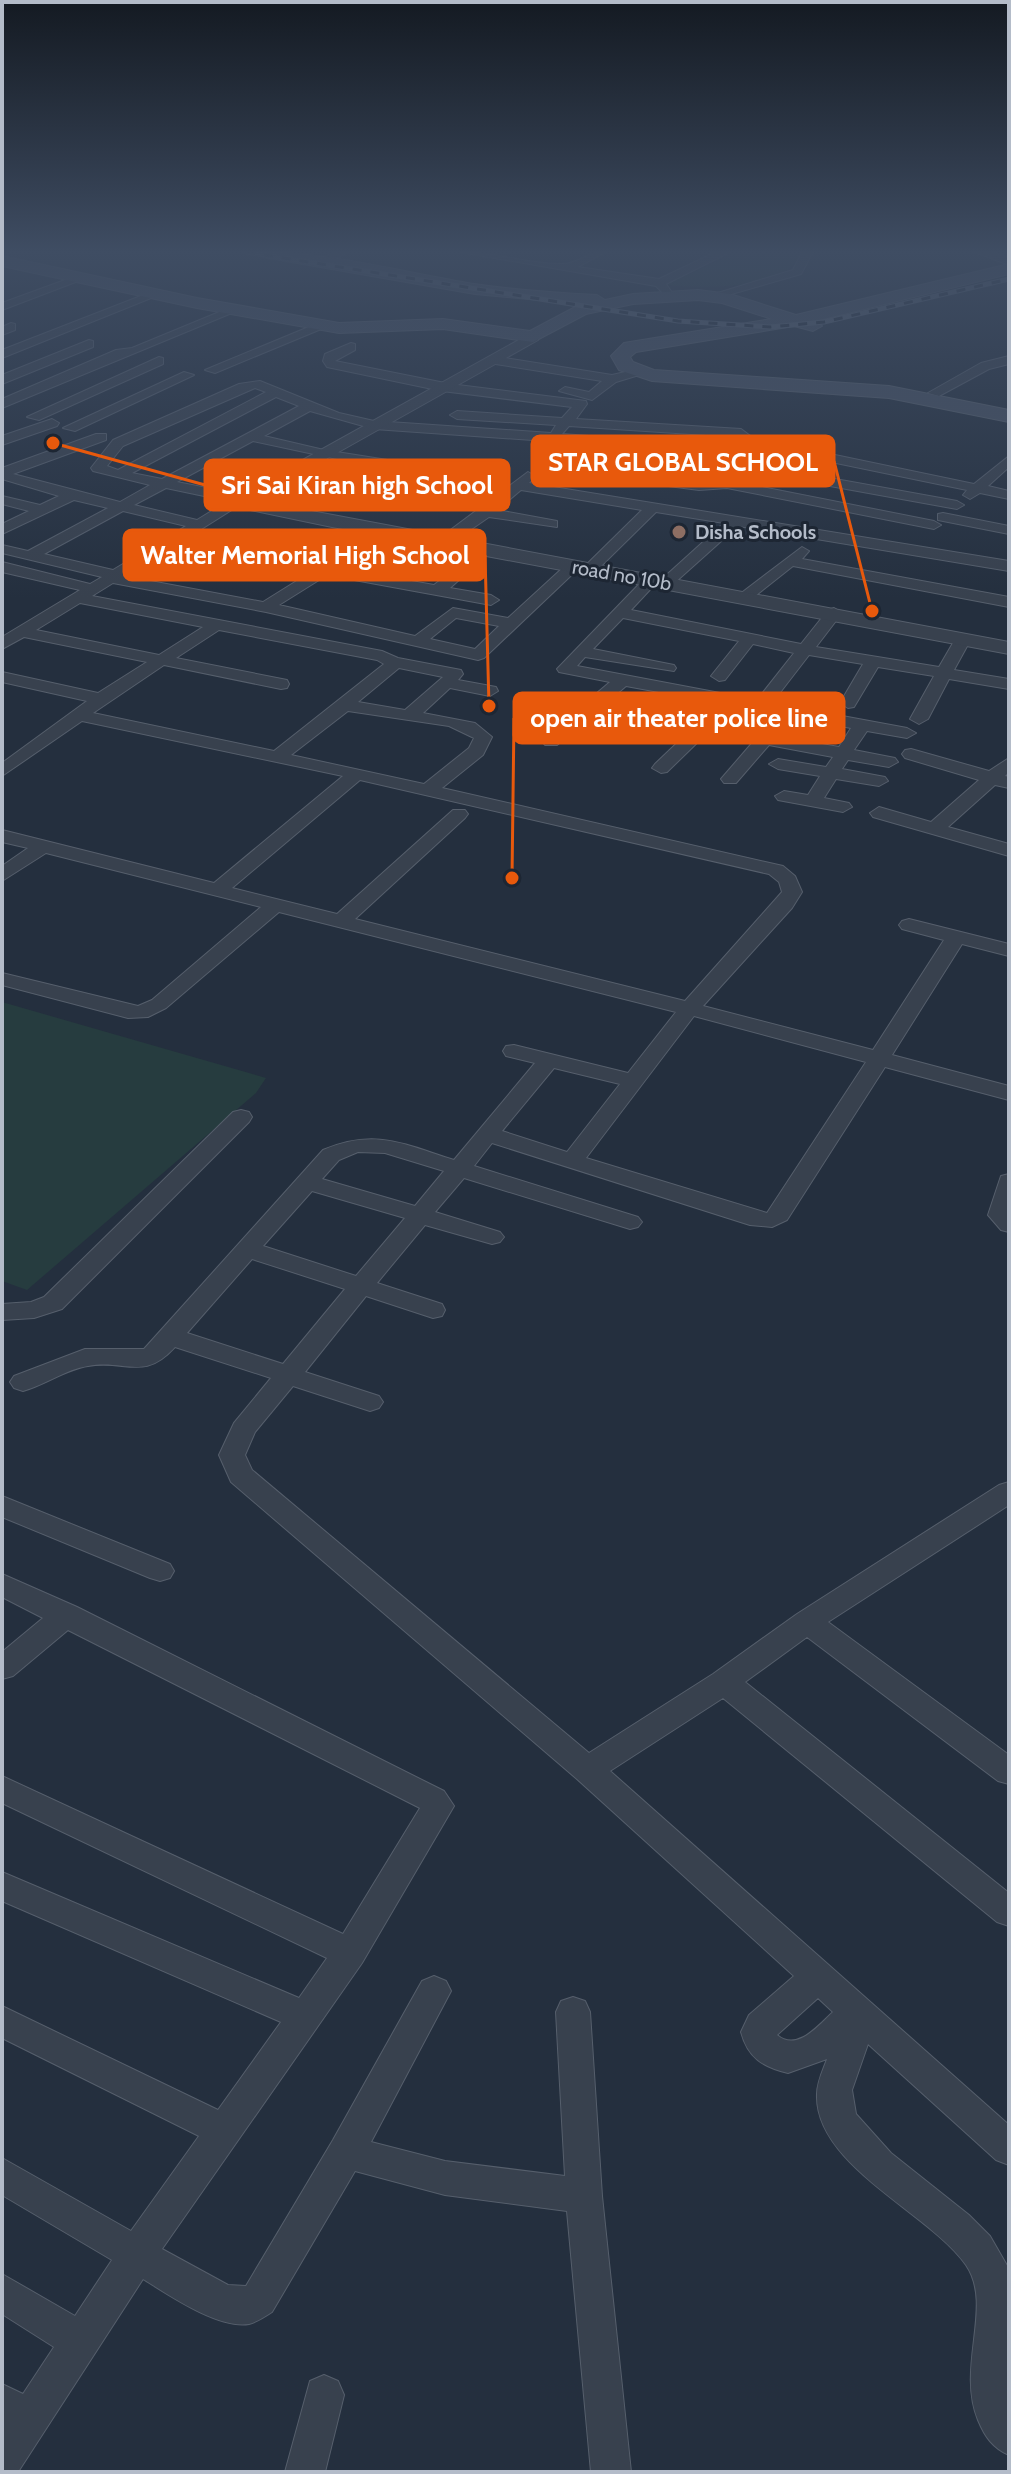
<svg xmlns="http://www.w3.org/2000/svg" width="1011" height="2474" font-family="Cabin,sans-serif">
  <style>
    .green { fill: #263c3f }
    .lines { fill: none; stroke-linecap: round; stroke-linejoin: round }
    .minor-casing { stroke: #565f6c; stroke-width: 2 }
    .tertiary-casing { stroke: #565f6c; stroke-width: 2 }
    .secondary-casing { stroke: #565f6c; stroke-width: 2 }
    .minor { fill: #38414e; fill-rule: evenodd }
    .tertiary { fill: #38414e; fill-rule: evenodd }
    .secondary { fill: #465061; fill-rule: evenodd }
    .rail-casing { stroke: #5a6575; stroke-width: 5 }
    .rail { stroke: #1d2633; stroke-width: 3; stroke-dasharray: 9; stroke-linecap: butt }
    .education-dot { fill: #8d6e63; stroke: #1d2633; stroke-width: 3 }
    .labels { text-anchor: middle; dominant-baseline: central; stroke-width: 6; stroke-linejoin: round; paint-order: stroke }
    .far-poi-label { font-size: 20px; font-weight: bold; fill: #b4bcc9; stroke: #1d2633; text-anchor: start }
    .far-street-label { font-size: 20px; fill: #b4bcc9; stroke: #1d2633 }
    .leader { fill: none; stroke: #e8590c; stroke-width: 3 }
    .callout-dot { fill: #e8590c; stroke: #1d2633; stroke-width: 3 }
    .callout { fill: #e8590c; stroke: #e8590c; stroke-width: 3 }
    .callout-label { font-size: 26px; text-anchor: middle; font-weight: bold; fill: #fff }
  </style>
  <rect width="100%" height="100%" fill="#242f3e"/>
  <!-- green -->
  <g class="green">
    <path d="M737 252H796L799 258C777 291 703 288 666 285Z"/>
    <polygon points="2,1002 266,1078 256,1093 27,1290 2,1281"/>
  </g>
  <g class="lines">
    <!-- minor casing -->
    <g class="minor-casing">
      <g id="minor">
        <polygon points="334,252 348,252 324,265 314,263"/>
        <path d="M460 252C495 252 531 265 563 264 577 264 588 252 605 252L578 267 659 279 716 252H730L666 284 673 294 667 297 656 286Z"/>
        <polygon points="802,252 813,252 801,274 714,299 708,296 793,270"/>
        <polygon points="975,252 992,252 1009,258 1009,265"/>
        <polygon points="76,276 86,278 2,310 2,303"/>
        <polygon points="151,292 161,294 2,358 2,350"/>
        <polygon points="229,308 239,310 2,408 2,399 116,350 132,348"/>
        <polygon points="11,323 15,324 15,330 2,335 2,327"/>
        <polygon points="316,324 326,327 215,373 205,370"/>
        <polygon points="89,340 93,341 93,347 2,384 2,375"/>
        <path d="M351 343 355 344V350L335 361 450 384 586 401 587 404 576 419 741 429 753 438 974 484 1009 456V467L988 486 1009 491V499L980 493 970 499 963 495 967 490 749 445 737 437 569 426 562 434 723 446V452L718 453 374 429 310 411 264 436 324 450 438 468 445 472 438 476 380 467 299 519 292 515 294 512 365 465 253 441 177 482 242 495 249 499 184 540 322 565 387 527 394 531 392 534 339 568 434 585 483 547 490 551 488 554 450 588 491 595 499 600 491 605 327 575 279 605 415 636 453 608 508 618 567 564H577L580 567 484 658 478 660 266 612 113 583 92 596 382 651 398 658 461 670 463 674 458 680 496 687 498 691 490 696 450 688 423 713 475 723 492 737 483 755 442 788 783 866 795 876 802 892 792 908 703 1006 873 1050 944 940 902 929 899 925 902 921 909 919 1009 944V956L962 944 892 1055 1009 1086V1100L885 1067 787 1220 772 1227 750 1225 492 1143 474 1166 638 1217 642 1222 638 1227 630 1229 464 1178 435 1212 500 1232 504 1237 500 1242 492 1244 425 1225 377 1283 442 1304 445 1310 442 1316 433 1318 366 1296 305 1372 379 1396 383 1402 379 1408 370 1411 293 1386 255 1432 245 1455 252 1470 589 1753 713 1674 797 1614 999 1485 1009 1482V1505L828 1622 1009 1755V1784L998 1781 807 1637 745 1682 1009 1893V1926L997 1922 723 1698 610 1771 1009 2125V2165L996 2160 868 2044 852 2090 856 2114 891 2153 969 2215 990 2236 1009 2269V2455C993 2448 985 2437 978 2420 956 2366 994 2306 966 2265 930 2213 814 2165 817 2094 817 2082 823 2070 827 2059L788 2073C763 2067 748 2058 741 2032L749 2015 794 1976 577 1779 231 1482 219 1455 234 1423 271 1378 175 1347C143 1382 126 1359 88 1366 66 1369 45 1385 23 1391L14 1388 10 1382 14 1376 85 1349H144L323 1150C375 1128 403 1144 454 1160L535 1063 506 1056 503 1051 506 1046 514 1045 628 1073 676 1012 279 912 166 1008 148 1017 128 1018 2 985V973L138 1006 152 1000 261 907 46 853 2 881V866L28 848 2 842V830L214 883 343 776 82 721 2 776V763L87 701 2 682V672L98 693 147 662 24 637 2 649V637L80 590 2 572V562L90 584 102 577 2 553V545L28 551 108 508 74 500 2 534V524L29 511 2 504V496L40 505 59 496 2 479V468L96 434H106V440L13 474 120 502 150 485 93 471 91 468 113 440 239 384 260 381 339 413 374 421 551 433 556 425 457 419 450 415 457 411 562 418 572 407 442 391 327 367 323 361 325 354ZM255 388 266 392 118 470 107 466 123 446ZM276 397 299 406 162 479 132 473ZM166 488 228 501 197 520 134 505ZM123 511 186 526 113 570 44 554ZM172 547 311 572 263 602 124 576ZM80 603 203 627 159 655 36 630ZM456 618 499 626 475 649 430 639ZM219 630 377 660 384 664 274 751 93 713 164 665 281 689 287 688 289 684 287 680 176 658ZM399 668 443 677 405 710 358 702ZM348 711 449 726 474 738 469 748 424 784 291 755ZM360 780 769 874 779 882 782 892 685 1001 355 919 465 818 468 814 465 810H453L337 914 232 888ZM694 1016 866 1062 767 1213 586 1158ZM554 1068 620 1084 567 1152 502 1131ZM358 1152 385 1153 444 1171 415 1206 322 1179 339 1160ZM312 1191 405 1218 356 1276 263 1246ZM252 1259 345 1289 283 1364 187 1333ZM818 1998 833 2012C818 2026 797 2052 777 2035Z"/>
        <polygon points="493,356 612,375 643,368 649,372 616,382 592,400 559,391 565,387 589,392 602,381 489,363 489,357"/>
        <polygon points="1009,356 1009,364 989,369 939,396 928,393 981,363"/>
        <polygon points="159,357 163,358 163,364 39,420 27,417"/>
        <polygon points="184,372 194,375 75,431 63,428"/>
        <polygon points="52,419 59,423 57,426 2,445 2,436"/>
        <polygon points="545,452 736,461 957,501 964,505 957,509 736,469 540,459 538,456"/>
        <polygon points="605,470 699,482 727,480 934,521 941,525 934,529 727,488 699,490 600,477 600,471"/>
        <polygon points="528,472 535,476 529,483 1009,561 1009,571 738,526 671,586 666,588 658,583 661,580 724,523 656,512 594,573 589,575 581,570 584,567 642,510 521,490 497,510 557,521 557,527 489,517 447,546 437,546 437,540"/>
        <polygon points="943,513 1009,526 1009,534 938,520 938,514"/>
        <polygon points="802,547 809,551 802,559 1009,597 1009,607 793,566 750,600 740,600 740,594"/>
        <path d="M651 575 659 580 631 610 801 644 828 610 834 608 842 613 816 647 939 667 957 636 963 634 971 639 954 670 1009 679V689L949 679 928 719 919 724 910 719 934 676 878 667 854 707 848 708 840 703 863 664 809 655 772 703 907 728 916 733 907 738 867 731 854 750 895 758 898 762 889 767 848 760 842 769 885 777 888 781 879 786 836 779 824 798 849 803 852 807 843 812 778 800 775 796 784 791 808 795 820 776 778 769 769 764 778 759 826 767 833 757 769 745 736 783H724L721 779 759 735 765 734 839 747 851 728 735 706 667 772 661 773 652 768 655 764 719 703 626 686 557 745H545L542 741 545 737 610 682 559 672 557 669 646 577ZM623 618 739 641 711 676 719 681 725 680 753 644 794 653 757 700 577 666 585 657 674 671 676 668 674 665 593 649Z"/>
        <polygon points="911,749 989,771 1009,758 1009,772 1005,776 1009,777 1009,788 995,785 948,827 1009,844 1009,856 873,817 870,813 879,807 931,822 979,780 905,758 902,754 905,750"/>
        <polygon points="241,1110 249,1112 252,1117 249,1122 62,1309 34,1318 2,1320 2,1304 31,1302 44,1297 233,1112"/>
        <polygon points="1009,1174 1009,1232 1001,1230 988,1215 1001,1176"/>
        <polygon points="2,1496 170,1564 174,1571 170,1578 160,1581 150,1578 2,1517"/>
        <path d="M2 1574 77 1607 444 1791 454 1806 362 1963 162 2249 228 2285 246 2286 333 2140 422 1981 434 1976 446 1981 451 1991 371 2142 445 2161 565 2176 556 2012 561 2001 573 1997 585 2001 590 2012 602 2196 631 2472H591L567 2211 445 2195 355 2171 272 2312C266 2316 257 2322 249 2324 218 2329 169 2295 143 2279L18 2472H2V2384L23 2394 54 2347 2 2314V2274L75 2316 112 2260 2 2195V2158L131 2231 199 2136 2 2038V2006L218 2110 281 2022 2 1901V1872L299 1998 327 1958 2 1803V1776L343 1934 420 1808 68 1630 13 1676 2 1679V1652L43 1618 2 1597Z"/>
        <polygon points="324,2375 338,2381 344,2395 325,2472 285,2472 310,2381"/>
      </g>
    </g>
    <!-- tertiary casing -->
    <g class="tertiary-casing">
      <polygon id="tertiary" points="533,332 538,334 538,340 253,500 1009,642 1009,654 332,527 236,507 227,502"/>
    </g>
    <!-- secondary casing -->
    <g class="secondary-casing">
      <path id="secondary" d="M255 252C329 252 402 272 474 284 515 290 556 293 597 295L605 300 633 294 698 290 730 294 796 315 1009 264V274L815 321 822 326 813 331 794 326 636 352 630 357 633 362 654 370 889 386 1009 410V422L889 398 652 381 619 370 611 356 624 343 630 342 772 319 722 303 698 300 633 304 586 314 533 342 443 329 339 333 197 308 2 266V256L197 298 339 323 443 319 530 331 581 304 475 294 263 257Z"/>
    </g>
    <!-- minor -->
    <use href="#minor" class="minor"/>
    <!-- tertiary -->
    <use href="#tertiary" class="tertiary"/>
    <!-- secondary -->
    <use href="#secondary" class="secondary"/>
    <!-- rail casing -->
    <g class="rail-casing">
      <polyline id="rail" points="246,252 678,321 770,327 824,322 1009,279"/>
    </g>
    <!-- rail -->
    <use href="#rail" class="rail"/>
  </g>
  <!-- sky -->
  <linearGradient id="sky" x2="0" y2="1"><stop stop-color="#141a22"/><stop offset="0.42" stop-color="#3f4d63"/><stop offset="1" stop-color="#3f4d63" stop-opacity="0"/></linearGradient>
  <rect width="1011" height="599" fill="url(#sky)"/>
  <!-- markers -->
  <circle class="education-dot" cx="679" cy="532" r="8"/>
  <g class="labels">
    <!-- far-poi labels -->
    <g class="far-poi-label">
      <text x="695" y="532">Disha Schools</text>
    </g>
    <!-- far-street labels -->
    <g class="far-street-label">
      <text transform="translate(622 575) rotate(10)">road no 10b</text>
    </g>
  </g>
  <!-- callouts -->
  <path class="leader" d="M872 611L834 461M53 443L205 485M489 706L485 555M512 878L514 718"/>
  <g class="callout-dot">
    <circle cx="872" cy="611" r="8"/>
    <circle cx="53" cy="443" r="8"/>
    <circle cx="489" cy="706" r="8"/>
    <circle cx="512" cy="878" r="8"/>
  </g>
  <g class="callout">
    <rect x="532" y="436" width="302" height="50" rx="8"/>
    <rect x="205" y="460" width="304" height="50" rx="8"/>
    <rect x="124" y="530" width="361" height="50" rx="8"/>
    <rect x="514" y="693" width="330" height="50" rx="8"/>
  </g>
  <g class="callout-label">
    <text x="683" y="471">STAR GLOBAL SCHOOL</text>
    <text x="357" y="494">Sri Sai Kiran high School</text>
    <text x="305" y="564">Walter Memorial High School</text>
    <text x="679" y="727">open air theater police line</text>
  </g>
  <!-- border -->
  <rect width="1011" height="2474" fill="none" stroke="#b4bcc9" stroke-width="8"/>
</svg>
